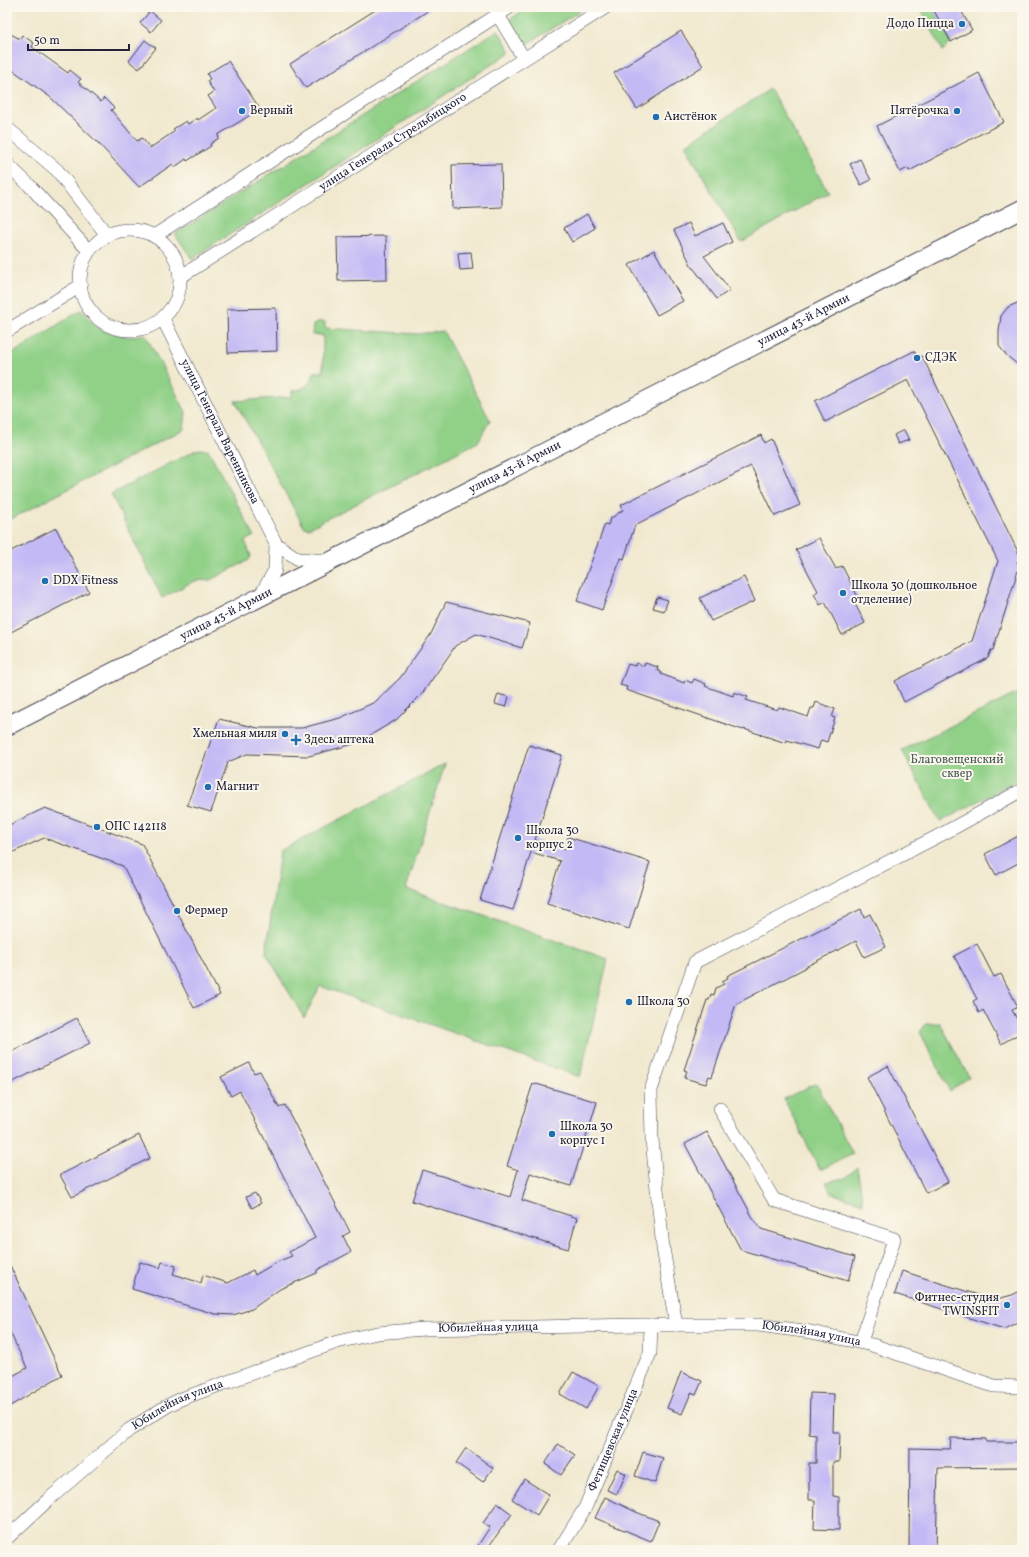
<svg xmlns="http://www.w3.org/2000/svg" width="1029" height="1557" font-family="Vollkorn,serif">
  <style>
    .green { fill: #90d087; stroke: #597961 }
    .building { fill: #c3b9f5 }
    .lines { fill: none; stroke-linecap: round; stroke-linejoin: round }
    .minor-casing { stroke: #414051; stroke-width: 14 }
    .secondary-casing { stroke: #414051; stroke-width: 20 }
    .minor { stroke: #fff; stroke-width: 13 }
    .secondary { stroke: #fff; stroke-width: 18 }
    .poi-dot { fill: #1f6fb2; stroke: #fbf7ec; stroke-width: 1.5 }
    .labels { text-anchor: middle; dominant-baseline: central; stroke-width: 4; stroke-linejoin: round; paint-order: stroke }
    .poi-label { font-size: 12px; fill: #22223b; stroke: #fbf7ec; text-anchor: start }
    .street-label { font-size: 12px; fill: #22223b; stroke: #fbf7ec }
    .park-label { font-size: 12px; fill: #435652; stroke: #fbf7ec }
  </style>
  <rect width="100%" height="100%" fill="#fbf7ec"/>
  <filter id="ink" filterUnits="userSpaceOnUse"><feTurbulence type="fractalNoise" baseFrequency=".025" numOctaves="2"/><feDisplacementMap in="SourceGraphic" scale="8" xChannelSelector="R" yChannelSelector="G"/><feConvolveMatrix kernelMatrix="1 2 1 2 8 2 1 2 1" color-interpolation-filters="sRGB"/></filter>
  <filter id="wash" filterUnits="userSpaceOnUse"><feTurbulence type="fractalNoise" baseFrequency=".012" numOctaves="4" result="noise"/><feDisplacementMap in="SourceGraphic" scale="16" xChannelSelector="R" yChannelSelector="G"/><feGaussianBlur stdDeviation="0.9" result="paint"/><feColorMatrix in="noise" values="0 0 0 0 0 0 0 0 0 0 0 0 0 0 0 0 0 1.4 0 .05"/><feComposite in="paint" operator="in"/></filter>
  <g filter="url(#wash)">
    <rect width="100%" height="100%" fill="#f1e9cf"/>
    <!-- green -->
    <g class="green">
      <polygon points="529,7 586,7 524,46 509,20"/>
      <polygon points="920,7 932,7 951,42 943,51"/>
      <polygon points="498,30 511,52 192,259 175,234"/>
      <polygon points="770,89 828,192 741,242 685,145"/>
      <polygon points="81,310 101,330 130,337 145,334 186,412 184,429 7,521 7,357"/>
      <path d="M316 322H325V328L417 334 443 331 490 420 478 442 309 528 304 527 235 401 292 397V391C303 390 312 384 314 372H323V335H312L313 325Z"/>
      <polygon points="201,449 209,451 254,536 245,541 251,556 249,560 210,580 194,581 162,598 111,494 196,450"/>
      <polygon points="1022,691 1022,778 940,822 902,750"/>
      <polygon points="445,764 406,889 608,959 580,1077 320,986 304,1018 266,953 280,851"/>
      <polygon points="940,1023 969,1077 950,1091 920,1032 926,1024"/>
      <polygon points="816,1083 853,1154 820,1170 784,1099"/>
      <polygon points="857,1167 863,1203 831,1193 826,1182 845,1178"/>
    </g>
    <g id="blocks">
      <!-- building -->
      <g class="building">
        <polygon points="380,7 434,7 306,88 290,64"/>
        <polygon points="932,7 959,7 972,30 951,42"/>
        <polygon points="150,11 161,20 151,32 140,23"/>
        <polygon points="681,31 703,66 637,109 614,73"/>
        <polygon points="7,32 20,39 22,35 34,43 32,47 68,73 70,70 81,79 78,82 101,102 104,98 114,108 111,110 137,141 142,138 150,148 175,131 173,129 186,121 188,124 197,118 198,120 216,108 208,96 214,92 207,81 210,79 207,74 228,61 260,109 218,135 219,138 210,144 211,146 187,161 186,159 175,167 173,164 139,187 99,144 50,97 7,66"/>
        <polygon points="145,40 156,48 139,69 129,61"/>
        <polygon points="979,73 1004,122 909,171 908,168 900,172 877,126"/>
        <polygon points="860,159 871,180 861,185 850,164"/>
        <polygon points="501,164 502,207 453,209 452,165"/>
        <polygon points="587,214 595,228 572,242 564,228"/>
        <polygon points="689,223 695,236 723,223 732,242 704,256 730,290 717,299 691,265 674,230"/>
        <polygon points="386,236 387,280 338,281 337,237"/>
        <polygon points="654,250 683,301 657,315 629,265"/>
        <polygon points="471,252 473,269 460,270 458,253"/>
        <polygon points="1022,301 1022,368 1007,356 999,346 999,331 1001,316 1008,307"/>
        <polygon points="276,308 277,351 228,353 227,309"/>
        <polygon points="914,351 918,358 922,356 1020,556 1017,563 1020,564 993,650 991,650 988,658 904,702 895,681 972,641 998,561 908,380 825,422 815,401"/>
        <polygon points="904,430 909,440 898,444 894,435"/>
        <polygon points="761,435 764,443 771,439 800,505 775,516 751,466 635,525 624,559 621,558 602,610 577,601 605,524 608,525 610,519 623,510 621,505"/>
        <polygon points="56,528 89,592 7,634 7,553"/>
        <polygon points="819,538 836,569 842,566 859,599 854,602 865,623 842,635 825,602 820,605 814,594 818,591 796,550"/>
        <polygon points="744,577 755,601 711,621 700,598"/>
        <polygon points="657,597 668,600 664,611 653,608"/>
        <polygon points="446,602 530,623 522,648 476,634 455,646 450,654 421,695 396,720 357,743 309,756 247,754 228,762 211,812 187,805 219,719 258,728 302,728 340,718 375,702 400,678 431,634"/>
        <polygon points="636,663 644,666 645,663 658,667 657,670 661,672 661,674 684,683 685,680 692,683 694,679 706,684 705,686 733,696 734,692 748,697 746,700 777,710 779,707 808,717 811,708 814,708 816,702 835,709 832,717 835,718 827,742 821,740 818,749 787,740 786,743 744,729 743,730 626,690 627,687 620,685 628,664 635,666"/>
        <polygon points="498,694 509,697 506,707 495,704"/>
        <polygon points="529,745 562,755 535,840 565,849 568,837 650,862 629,929 547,903 560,861 531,852 513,910 480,900"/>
        <polygon points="45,808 142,844 220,995 194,1008 123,866 44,838 7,855 7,826"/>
        <polygon points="1022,834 1022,861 996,875 985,854"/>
        <polygon points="861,909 864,917 870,914 886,947 864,957 856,941 805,967 805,968 736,1004 712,1077 709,1076 706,1084 684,1078 687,1071 684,1070 707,1000 709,1000 711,994 714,995 716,988 724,984 722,981 728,978 727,976"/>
        <polygon points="977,944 994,977 1001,974 1018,1007 1012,1010 1022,1028 1022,1032 1001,1044 983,1010 979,1013 973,1001 977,999 954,956"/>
        <polygon points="77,1018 90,1043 11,1083 7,1074 7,1054"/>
        <polygon points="249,1063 254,1073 260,1071 279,1108 285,1105 350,1232 343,1236 351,1252 317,1270 317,1273 280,1289 252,1309 233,1315 215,1314 132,1289 140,1262 160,1268 162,1262 176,1266 173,1274 201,1283 203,1275 228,1283 253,1270 255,1275 279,1261 292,1256 289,1252 315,1238 240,1091 231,1096 221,1077"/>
        <polygon points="888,1066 948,1182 926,1193 867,1077"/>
        <polygon points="533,1083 597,1102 571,1186 530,1173 522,1200 577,1218 568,1249 412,1201 422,1170 510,1197 518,1170 507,1166"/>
        <polygon points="707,1132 753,1218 761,1229 855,1257 848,1281 741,1250 685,1144"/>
        <polygon points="139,1135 150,1158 72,1197 60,1175"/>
        <polygon points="255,1193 261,1203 252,1208 246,1197"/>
        <polygon points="7,1259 62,1375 7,1408 7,1379 27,1368 7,1326"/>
        <polygon points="902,1271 994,1300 1012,1295 1022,1290 1022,1320 1004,1329 895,1294"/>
        <polygon points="573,1372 599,1386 586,1409 560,1394"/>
        <polygon points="681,1372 702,1381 696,1395 691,1393 682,1414 667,1408"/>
        <polygon points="810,1393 834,1394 833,1432 840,1432 839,1462 833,1462 833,1496 839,1497 839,1530 814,1529 815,1500 809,1500 809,1463 816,1463 816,1435 809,1434"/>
        <polygon points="951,1438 986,1439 986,1442 1022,1442 1022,1467 938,1468 936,1550 909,1550 910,1448 950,1449"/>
        <polygon points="558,1444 575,1455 561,1475 545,1464"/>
        <polygon points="466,1448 493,1468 483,1482 456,1463"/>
        <polygon points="643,1452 663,1458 655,1483 635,1476"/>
        <polygon points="617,1469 626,1474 617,1494 607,1490"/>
        <polygon points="524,1479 549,1495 537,1515 512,1499"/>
        <polygon points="605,1497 636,1512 659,1521 651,1541 595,1518"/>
        <polygon points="497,1503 512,1514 486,1550 475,1550 490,1527 483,1523"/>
      </g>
    </g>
  </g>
  <g filter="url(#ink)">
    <use href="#blocks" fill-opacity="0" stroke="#414051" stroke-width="1"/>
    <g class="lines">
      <!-- minor casing -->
      <g class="minor-casing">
        <g id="minor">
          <polyline points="498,15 524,59"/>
          <polyline points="7,128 57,170 107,235"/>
          <polyline points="7,164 29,185 89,251"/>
          <circle cx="130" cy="280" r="50"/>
          <polyline points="154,236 510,7"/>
          <path id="s1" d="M180 277 606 7"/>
          <path id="s2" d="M163 319 276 544 275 570 259 598"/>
          <polyline points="7,331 80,286"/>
          <polyline points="276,544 298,559 330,561"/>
          <polyline points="720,1109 774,1200 894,1239 861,1342"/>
          <polyline points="676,1325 663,1248 652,1140 651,1090 695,962 946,832 1022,790"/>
          <path id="s3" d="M7 1538 48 1500 129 1430 167 1406 181 1399 337 1342 377 1333 424 1329 641 1325H758L811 1332 872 1345 994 1386 1022 1387"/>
          <path id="s4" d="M559 1550 585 1508 650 1353 651 1325"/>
        </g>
      </g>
      <!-- secondary casing -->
      <g class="secondary-casing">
        <g id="secondary">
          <path id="s5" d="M7 726 1022 209"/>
        </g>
      </g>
      <!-- minor -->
      <use href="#minor" class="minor"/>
      <!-- secondary -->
      <use href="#secondary" class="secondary"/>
    </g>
  </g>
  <!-- markers -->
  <g class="poi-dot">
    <circle cx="962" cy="24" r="4"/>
    <circle cx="242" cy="111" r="4"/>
    <circle cx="957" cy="111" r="4"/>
    <circle cx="656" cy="117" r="4"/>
    <circle cx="917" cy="358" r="4"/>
    <circle cx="45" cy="581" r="4"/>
    <circle cx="843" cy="593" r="4"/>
    <circle cx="285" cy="734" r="4"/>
    <path d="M294 734h4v4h4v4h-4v4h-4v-4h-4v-4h4z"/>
    <circle cx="208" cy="787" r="4"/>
    <circle cx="97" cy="827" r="4"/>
    <circle cx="518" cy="838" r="4"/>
    <circle cx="177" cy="911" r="4"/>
    <circle cx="629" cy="1002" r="4"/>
    <circle cx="552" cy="1134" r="4"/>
    <circle cx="1007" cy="1305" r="4"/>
  </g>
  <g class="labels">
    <!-- poi labels -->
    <g class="poi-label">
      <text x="954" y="24" text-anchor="end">Додо Пицца</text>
      <text x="250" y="111">Верный</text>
      <text x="949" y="111" text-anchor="end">Пятёрочка</text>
      <text x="664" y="117">Аистёнок</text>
      <text x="925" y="358">СДЭК</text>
      <text x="53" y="581">DDX Fitness</text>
      <text x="851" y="586">Школа 30 (дошкольное<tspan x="851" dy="14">отделение)</tspan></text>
      <text x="277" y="734" text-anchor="end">Хмельная миля</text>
      <text x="304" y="740">Здесь аптека</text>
      <text x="216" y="787">Магнит</text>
      <text x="105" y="827">ОПС 142118</text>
      <text x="526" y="831">Школа 30<tspan x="526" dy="14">корпус 2</tspan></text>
      <text x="185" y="911">Фермер</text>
      <text x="637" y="1002">Школа 30</text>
      <text x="560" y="1127">Школа 30<tspan x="560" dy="14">корпус 1</tspan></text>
      <text x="999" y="1298" text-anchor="end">Фитнес-студия<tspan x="999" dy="14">TWINSFIT</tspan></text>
    </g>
    <!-- street labels -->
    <g class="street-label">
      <text stroke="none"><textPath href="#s1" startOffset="252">улица Генерала Стрельбицкого</textPath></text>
      <text stroke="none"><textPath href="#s5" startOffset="894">улица 43-й Армии</textPath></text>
      <text stroke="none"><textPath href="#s2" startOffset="126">улица Генерала Варенникова</textPath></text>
      <text stroke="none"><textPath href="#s5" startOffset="570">улица 43-й Армии</textPath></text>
      <text stroke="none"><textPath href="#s5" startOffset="246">улица 43-й Армии</textPath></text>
      <text stroke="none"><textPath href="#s3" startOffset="542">Юбилейная улица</textPath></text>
      <text stroke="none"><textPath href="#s3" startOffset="866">Юбилейная улица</textPath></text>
      <text stroke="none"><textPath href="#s3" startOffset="218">Юбилейная улица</textPath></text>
      <text stroke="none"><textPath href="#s4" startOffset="123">Фетищевская улица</textPath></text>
    </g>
    <!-- park labels -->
    <g class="park-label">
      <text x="957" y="760">Благовещенский<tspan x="957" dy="14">сквер</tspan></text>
    </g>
  </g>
  <!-- margin -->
  <rect width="1029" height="1557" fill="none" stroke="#fbf7ec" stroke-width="24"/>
  <!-- scale -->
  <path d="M28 44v6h101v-6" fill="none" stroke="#22223b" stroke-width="2"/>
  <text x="34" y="44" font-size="12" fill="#22223b" stroke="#fbf7ec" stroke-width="3" paint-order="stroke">50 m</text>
</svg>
